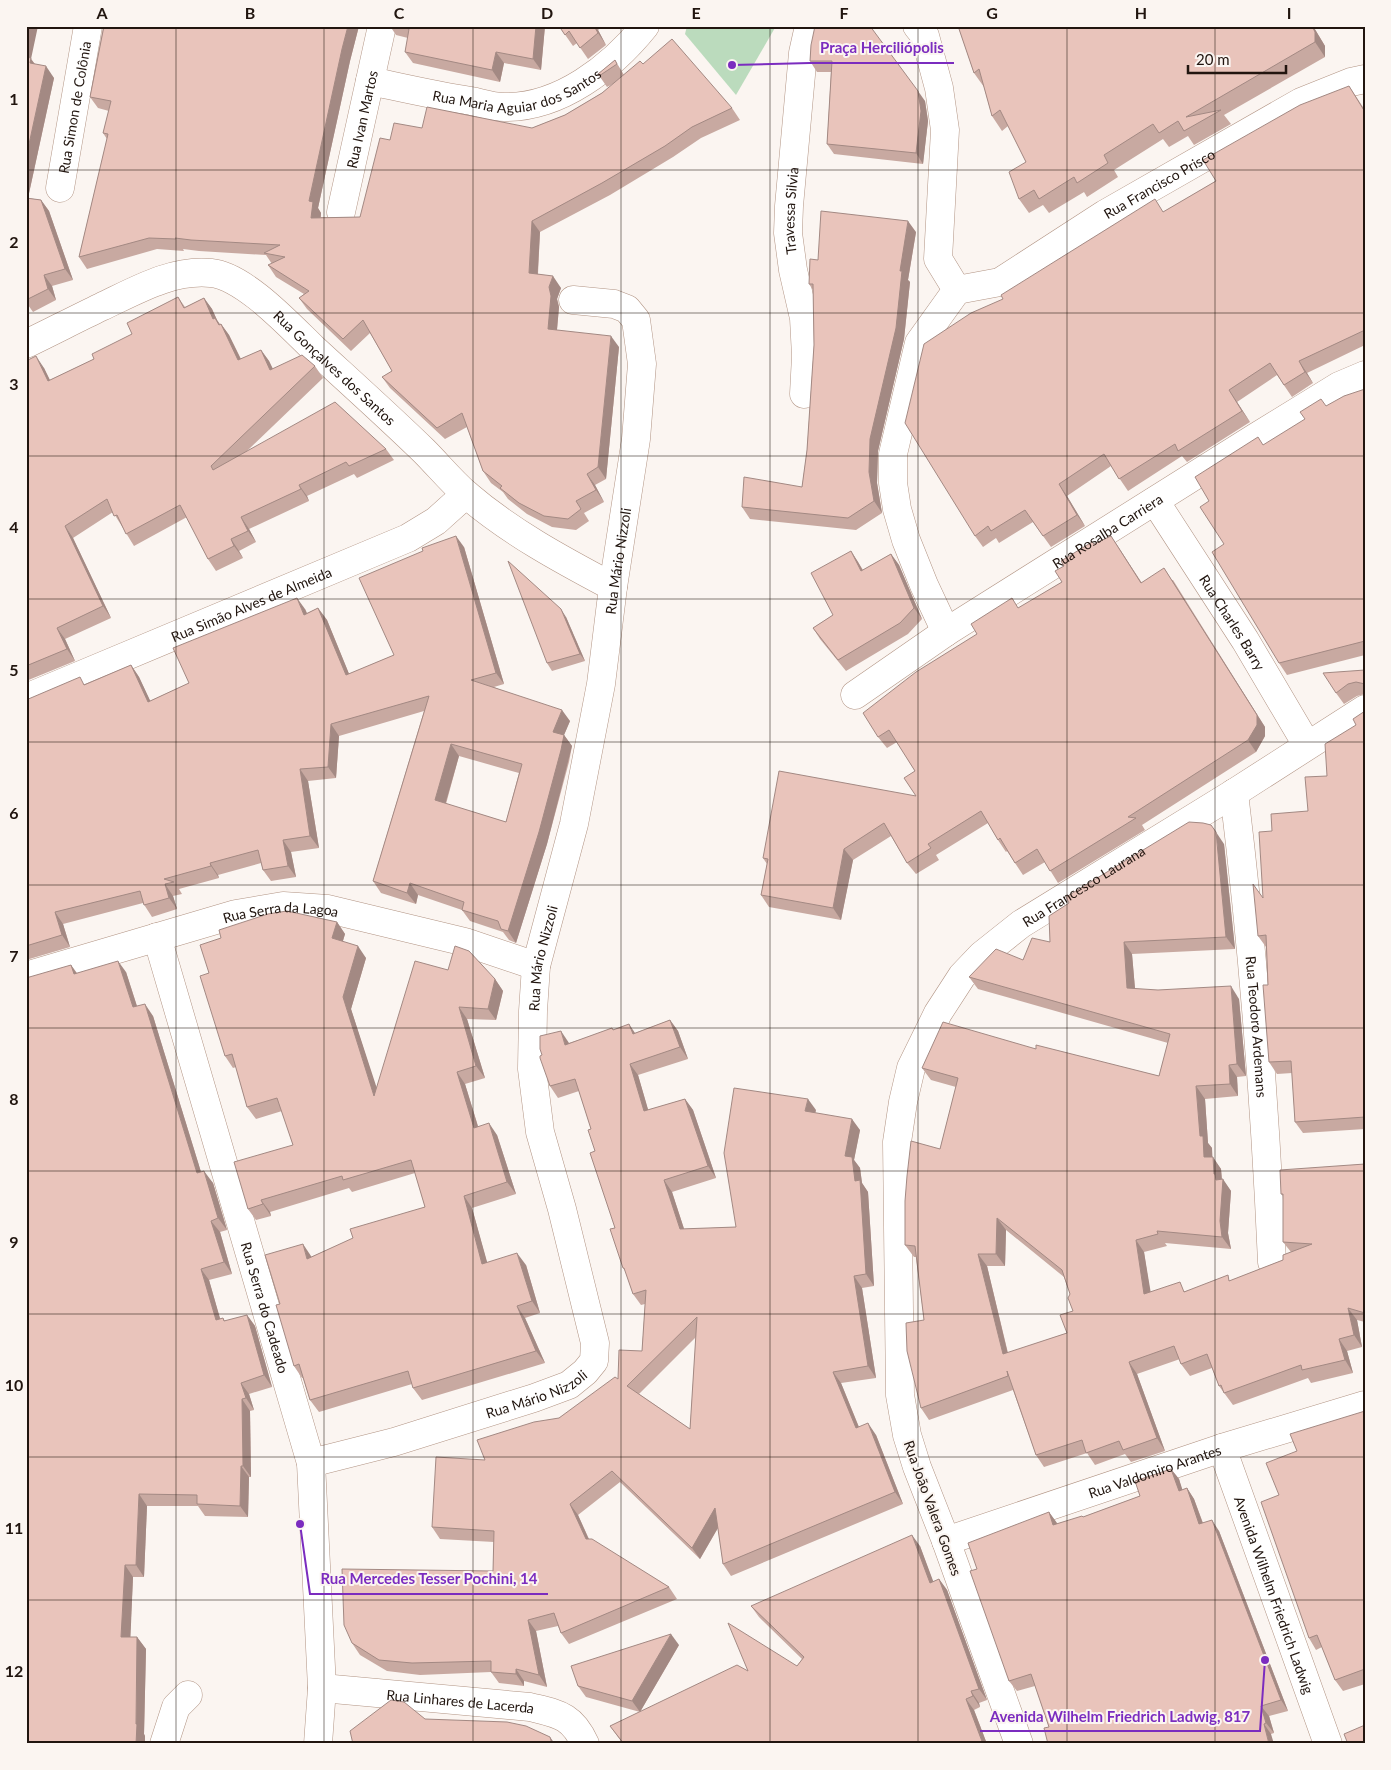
<svg xmlns="http://www.w3.org/2000/svg" width="1391" height="1770" font-family="Lato,sans-serif">
  <style>
    .green { fill: #bbdbbd }
    .lines { fill: none; stroke-linecap: round; stroke-linejoin: round }
    .minor-casing { stroke: #b29484; stroke-width: 29 }
    .minor { stroke: #fff; stroke-width: 28 }
    .wall { fill: #c8a9a1; fill-rule: evenodd }
    .shaded-wall { fill: #a38983 }
    .building { fill: #e9c4bb; stroke: #a38983; fill-rule: evenodd }
    .grid { fill: none; stroke: #21150f; stroke-width: 1; stroke-opacity: 0.55 }
    .labels { text-anchor: middle; dominant-baseline: central; stroke-width: 4; stroke-linejoin: round; paint-order: stroke }
    .street-label { font-size: 14px; fill: #21150f; stroke: #fbf5f1 }
    .leader { fill: none; stroke: #7b2cbf; stroke-width: 2 }
    .callout-dot { fill: #7b2cbf; stroke: #fbf5f1; stroke-width: 2 }
    .callout-label { font-size: 15px; text-anchor: middle; font-weight: bold; fill: #7b2cbf; stroke: #fbf5f1; stroke-width: 4; stroke-linejoin: round; paint-order: stroke }
    .neatline { fill: none; stroke: #21150f; stroke-width: 2 }
    .grid-label { font-size: 16px; text-anchor: middle; font-weight: bold; fill: #21150f }
  </style>
  <rect width="100%" height="100%" fill="#fbf5f1"/>
  <!-- green -->
  <polygon class="green" points="687,26 776,26 736,95 685,34"/>
  <g class="lines">
    <!-- minor casing -->
    <g class="minor-casing">
      <g id="minor">
        <polyline points="917,26 925,36 939,88 945,130 938,259 957,290"/>
        <path id="s1" d="M370 81C403 88 437 96 471 101 481 103 493 107 504 107 560 108 612 67 645 26"/>
        <path id="s2" d="M60 188 88 26"/>
        <path id="s3" d="M341 212 382 26"/>
        <path id="s4" d="M957 290 1000 282 1105 214 1301 102 1351 82 1365 79"/>
        <path id="s5" d="M26 344C51 332 76 319 101 307 135 291 172 269 211 273 244 276 289 325 313 348 350 382 388 416 424 451 438 465 451 481 466 494 510 532 562 560 613 587"/>
        <path id="s6" d="M804 394 806 356 804 318 793 270 788 233 789 206 803 53 809 26"/>
        <path id="s7" d="M1155 501 1245 640 1307 745"/>
        <polyline points="946,632 924,585 906,540 897,509 893,483 893,454 919,343 957,290"/>
        <path id="s8" d="M855 695 946 632 1256 437 1339 386 1365 375"/>
        <path id="s9" d="M26 698 408 538 436 521 466 494"/>
        <path id="s10" d="M1234 793C1253 948 1265 1105 1272 1262"/>
        <path id="s11" d="M157 937 311 1463 322 1688 318 1744"/>
        <path id="s12" d="M26 976 236 914 283 906 328 909 465 942 536 966"/>
        <path id="s13" d="M1222 1448 1328 1744"/>
        <path id="s14" d="M311 1463 394 1442 534 1398 569 1385 585 1372 594 1361 595 1343 562 1209 540 1132 532 1069 533 1011 536 966 574 824 601 684 613 587 636 439 642 364 636 320 627 309 614 304 573 300"/>
        <path id="s15" d="M946 1541 1222 1448 1365 1405"/>
        <path id="s16" d="M322 1688 530 1707C558 1714 572 1715 585 1744"/>
        <polyline points="164,1744 176,1707 188,1695"/>
        <path id="s17" d="M1019 1744 946 1541 917 1467 907 1435 900 1395 897 1142 903 1102 911 1068 938 1013 962 976 982 955 1021 924 1234 793 1365 709"/>
      </g>
    </g>
    <!-- minor -->
    <use href="#minor" class="minor"/>
  </g>
  <!-- wall -->
  <g class="wall">
    <polygon points="26,26 31,59 35,64 54,78 28,198 41,200 49,211 73,280 52,286 56,300 33,312 26,302"/>
    <polygon points="102,26 359,26 350,61 318,208 321,213 321,217 360,217 390,140 422,128 532,128 565,115 602,93 615,83 607,87 598,74 615,60 624,75 643,64 732,108 740,120 701,138 673,157 610,195 540,232 538,274 561,288 557,299 559,307 557,330 619,347 606,479 595,485 604,502 584,513 589,521 576,530 552,527 527,514 508,499 503,492 491,483 483,471 467,427 445,439 390,388 382,377 392,371 370,333 351,351 307,309 299,298 304,294 276,277 268,265 272,264 266,255 199,251 183,249 184,251 157,249 87,269 79,257 107,139 103,133 109,111 98,108 90,97 103,28"/>
    <polygon points="390,26 545,26 541,70 504,63 500,82 413,63 405,52 408,38 396,35"/>
    <polygon points="559,26 603,26 598,30 606,45 588,59 577,43 573,46"/>
    <polygon points="958,26 1313,26 1325,46 1325,57 1224,115 1231,124 1194,145 1188,136 1169,147 1163,139 1114,170 1118,177 1087,197 1084,192 1049,213 1043,205 1029,213 1019,199 1026,162 1008,126 1002,131 992,116 984,87 974,73"/>
    <polygon points="811,45 925,101 928,121 923,164 834,154 827,144 831,72 817,72 810,61"/>
    <polygon points="1349,86 1365,110 1365,345 1307,373 1313,383 1292,397 1277,375 1237,402 1250,422 1187,462 1182,456 1128,491 1111,466 1067,496 1085,526 1051,547 1033,522 999,543 996,538 983,547 975,536 1003,299 1164,212 1216,181"/>
    <polygon points="916,232 908,280 910,282 904,339 878,451 877,483 882,513 856,530 750,519 742,507 802,487 807,450 814,345 813,290 809,284 818,260"/>
    <polygon points="178,297 185,307 204,298 212,309 217,320 220,324 221,324 229,335 241,359 261,350 269,361 273,369 315,366 323,378 247,451 386,449 394,460 357,478 354,474 307,496 309,501 249,529 256,542 239,551 243,558 216,571 208,559 187,517 134,546 113,512 73,538 111,618 65,639 75,661 26,681 26,361 44,368 50,380 94,359 132,334"/>
    <polygon points="1365,389 1365,655 1287,675 1279,663 1224,544 1209,501 1264,445 1327,406"/>
    <polygon points="1111,536 1142,583 1173,580 1265,727 1265,736 1256,752 1142,825 1145,830 1058,883 1045,862 1023,875 1007,851 1006,852 998,840 988,823 936,855 939,860 916,874 907,863 891,836 853,860 841,920 769,907 761,895 767,864 763,858 916,796 915,771 897,742 887,748 878,737 1019,608 1062,582 1064,566 1094,544"/>
    <path d="M464 547 504 684 494 687 570 721 564 735 572 746 569 762 547 844 516 943 509 940 503 932 470 921 462 910 418 895 416 904 381 893 373 881 424 711 339 736 336 778 308 781 319 848 291 852 296 877 271 881 263 870 261 863 218 875 219 878 179 889 182 894 173 896 177 909 152 917 143 903 63 924 70 947 26 960V700L85 684 131 665 139 677 150 701 189 683 305 609 307 613 318 608 327 620 349 674 394 655ZM459 756 519 773 506 822 446 804Z"/>
    <polygon points="851,551 858,562 863,570 891,554 899,565 922,619 908,634 846,671 820,639 813,628 833,615"/>
    <polygon points="566,617 585,661 552,671 547,663"/>
    <polygon points="1365,670 1365,694 1357,696 1344,704 1336,693"/>
    <polygon points="1365,711 1365,1129 1303,1133 1295,1122 1292,1073 1277,1074 1269,1062 1268,985 1266,947 1258,936 1272,831 1308,811 1327,776"/>
    <path d="M1224 844 1235 949 1132 954 1135 989 1239 999 1246 1076 1237 1077 1238 1096 1205 1099 1208 1143 1212 1148V1157L1221 1169 1222 1179 1231 1191 1228 1233 1231 1249 1165 1243 1167 1246 1144 1252 1150 1292 1186 1291 1232 1280 1283 1260 1291 1252 1283 1242V1196L1281 1194 1365 1164V1322L1357 1320 1362 1347 1347 1351 1353 1373 1311 1383 1308 1378 1233 1405 1219 1386 1212 1368 1190 1376 1181 1364 1180 1359 1137 1374 1165 1451 1131 1462 1125 1454 1095 1465 1087 1453 1044 1467 1036 1455 1013 1390 929 1420 921 1408 924 1320 916 1257H914L905 1245 940 1149 956 1087 931 1080 922 1068 1036 1049 1159 1076 1168 1043 978 989 969 977 1023 960 1050 942ZM1006 1230 1064 1277 1070 1294 1073 1311 1067 1333 1008 1353 987 1266H1005Z"/>
    <polygon points="337,922 345,934 343,941 366,958 351,1009 376,1088 448,970 495,979 503,991 496,1020 467,1019 485,1078 465,1084 478,1126 497,1135 516,1194 472,1208 487,1263 526,1265 540,1313 525,1318 545,1363 422,1400 413,1388 412,1384 319,1412 310,1400 303,1378 302,1378 294,1366 280,1304 311,1257 425,1207 415,1173 352,1192 349,1188 270,1212 271,1216 256,1220 248,1209 293,1145 282,1111 256,1119 247,1107 236,1067 233,1068 225,1056 209,973"/>
    <polygon points="71,965 77,973 126,972 137,1006 153,1016 201,1172 213,1183 227,1230 220,1232 232,1274 209,1280 220,1319 223,1318 225,1321 247,1315 255,1326 272,1387 249,1394 254,1410 250,1411 251,1477 249,1477 248,1517 205,1516 198,1506 147,1506 144,1577 133,1577 130,1637 137,1637 146,1649 144,1734 145,1736 145,1744 26,1744 28,1403"/>
    <path d="M670 1020 678 1031 688 1059 638 1075 648 1110 685 1099 693 1110 716 1178 672 1192 684 1229 736 1227 816 1110 815 1113 860 1130 854 1160 860 1168 862 1183 868 1192 874 1286 862 1288 876 1378 841 1383 859 1427 876 1435 903 1504 731 1576 723 1564 718 1528 700 1559 620 1482 578 1515 589 1539 669 1587 677 1599 569 1644 561 1633 558 1626 536 1631 547 1687 524 1681V1686L499 1683 491 1672 420 1675 387 1671 360 1655 352 1643 493 1571 494 1542 440 1539 432 1527 485 1460 559 1418 618 1379 642 1351 645 1304 641 1305 633 1294 626 1272 623 1268 615 1228 595 1151 591 1129 579 1091 558 1098 550 1086 569 1043 613 1029 635 1033ZM696 1337 690 1429 639 1394Z"/>
    <polygon points="1365,1411 1365,1684 1343,1691 1335,1680 1322,1647 1316,1650 1309,1638 1279,1495 1297,1451"/>
    <polygon points="1171,1469 1179,1479 1182,1490 1187,1488 1194,1499 1203,1523 1219,1531 1288,1711 1269,1716 1274,1733 1271,1734 1049,1727 1035,1686 1017,1691 1009,1681 977,1569 1049,1512 1057,1524 1083,1517 1140,1496"/>
    <polygon points="920,1546 933,1582 939,1579 947,1590 987,1700 979,1703 980,1707 974,1710 987,1744 623,1744 610,1726 640,1712 586,1697 578,1686 679,1645 640,1712 748,1671 797,1666 802,1659 759,1617 751,1606"/>
  </g>
  <!-- shaded-wall -->
  <g class="shaded-wall">
    <polygon points="27,26 38,26 31,59 39,70 26,63 26,31"/>
    <polygon points="348,26 359,26 350,61 318,208 321,213 319,229 311,218 309,201 342,49"/>
    <polygon points="536,26 545,26 541,70 533,59"/>
    <polygon points="594,26 598,30 606,45 598,33"/>
    <polygon points="1312,26 1313,26 1325,46 1325,57 1315,42"/>
    <polygon points="496,52 504,63 500,82 492,70"/>
    <polygon points="46,66 54,78 26,207 26,158"/>
    <polygon points="918,91 925,101 928,121 923,164 916,153"/>
    <polygon points="41,200 49,211 73,280 65,269"/>
    <polygon points="532,221 540,232 537,285 529,273"/>
    <polygon points="908,221 916,232 908,280 910,282 904,339 878,451 877,483 882,513 874,501 869,472 870,439"/>
    <polygon points="44,275 52,286 56,300 48,289"/>
    <polygon points="553,276 561,288 557,299 559,307 556,340 548,329 549,287"/>
    <polygon points="204,298 212,309 217,320 223,330 227,337 213,319"/>
    <polygon points="221,324 229,335 247,372 238,360"/>
    <polygon points="611,336 619,347 606,479 598,467"/>
    <polygon points="261,350 269,361 279,382 270,370"/>
    <polygon points="36,356 44,368 56,393 48,381"/>
    <polygon points="1299,361 1307,373 1313,383 1305,372"/>
    <polygon points="1229,390 1237,402 1250,422 1242,411"/>
    <polygon points="587,474 595,485 604,502 596,490"/>
    <polygon points="1059,484 1067,496 1085,526 1077,515"/>
    <polygon points="299,485 307,496 309,501 301,489"/>
    <polygon points="241,517 249,529 256,542 248,531"/>
    <polygon points="65,526 73,538 111,618 103,606"/>
    <polygon points="456,536 464,547 504,684 496,673"/>
    <polygon points="1111,536 1119,548 1149,595 1141,583"/>
    <polygon points="231,539 239,551 243,558 234,546"/>
    <polygon points="851,551 858,562 869,582 861,571"/>
    <polygon points="891,554 899,565 922,619 914,608"/>
    <polygon points="1164,568 1265,727 1265,736 1256,752 1248,740"/>
    <polygon points="297,598 305,609 312,626 304,615"/>
    <polygon points="318,608 327,620 354,686 346,675"/>
    <polygon points="561,609 566,617 585,661 580,654"/>
    <polygon points="57,628 65,639 75,661 67,649"/>
    <polygon points="131,665 139,677 156,713 148,702"/>
    <polygon points="562,710 570,721 564,735 572,746 547,844 516,943 508,931 553,732"/>
    <polygon points="331,724 339,736 336,778 328,767"/>
    <polygon points="451,744 459,756 443,812 435,800"/>
    <polygon points="300,769 308,781 319,848 310,836"/>
    <polygon points="1216,832 1224,844 1235,949 1226,937"/>
    <polygon points="283,840 291,852 296,877 288,866"/>
    <polygon points="844,849 853,860 841,920 833,908"/>
    <polygon points="210,863 218,875 219,878 211,866"/>
    <polygon points="410,883 418,895 416,904 407,893"/>
    <polygon points="165,884 173,896 177,909 169,898"/>
    <polygon points="55,912 63,924 70,947 62,935"/>
    <polygon points="337,922 345,934 340,950 332,938"/>
    <polygon points="1124,942 1132,954 1136,1000 1127,988"/>
    <polygon points="358,946 366,958 351,1009 383,1107 374,1096 343,997"/>
    <polygon points="118,961 126,972 141,1019 133,1007"/>
    <polygon points="71,965 79,977 74,974"/>
    <polygon points="495,979 503,991 496,1020 488,1009"/>
    <polygon points="1231,986 1239,999 1246,1076 1237,1064"/>
    <polygon points="145,1004 153,1016 205,1185 197,1173"/>
    <polygon points="459,1007 467,1019 485,1078 476,1066"/>
    <polygon points="670,1020 678,1031 688,1059 680,1047"/>
    <polygon points="629,1024 637,1036 633,1034"/>
    <polygon points="561,1031 569,1043 573,1056 565,1045"/>
    <polygon points="630,1064 638,1075 652,1123 644,1111"/>
    <polygon points="1229,1065 1237,1077 1238,1096 1230,1084"/>
    <polygon points="457,1072 465,1084 482,1140 474,1128"/>
    <polygon points="1196,1086 1205,1099 1208,1143 1212,1148 1213,1169 1204,1157 1200,1136"/>
    <polygon points="685,1099 693,1110 716,1178 708,1166"/>
    <polygon points="808,1099 816,1110 813,1122 805,1111"/>
    <polygon points="852,1119 860,1130 854,1160 860,1168 862,1183 868,1192 874,1286 866,1274 855,1181 845,1156"/>
    <polygon points="489,1123 497,1135 516,1194 507,1182"/>
    <polygon points="1213,1157 1221,1169 1222,1183 1223,1179 1231,1191 1228,1233 1231,1249 1222,1237 1220,1221 1216,1180 1214,1174"/>
    <polygon points="204,1171 213,1183 227,1230 218,1218"/>
    <polygon points="664,1180 672,1192 688,1241 680,1229"/>
    <polygon points="464,1196 472,1208 491,1276 482,1264"/>
    <polygon points="261,1200 270,1212 271,1216 263,1204"/>
    <polygon points="997,1218 1006,1230 1005,1266 996,1254"/>
    <polygon points="211,1221 220,1232 232,1274 224,1262"/>
    <polygon points="1136,1240 1144,1252 1153,1306 1144,1294"/>
    <polygon points="303,1244 311,1256 316,1270 307,1259"/>
    <polygon points="517,1253 526,1265 540,1313 532,1301"/>
    <polygon points="978,1254 987,1266 1011,1367 1003,1354"/>
    <polygon points="201,1269 209,1280 224,1332 216,1320"/>
    <polygon points="854,1276 862,1288 876,1378 868,1366"/>
    <polygon points="517,1306 525,1318 545,1363 536,1351"/>
    <polygon points="1348,1308 1357,1320 1362,1347 1354,1335"/>
    <polygon points="247,1315 255,1326 272,1387 264,1375"/>
    <polygon points="1339,1339 1347,1351 1353,1373 1345,1360"/>
    <polygon points="1129,1362 1137,1374 1165,1451 1157,1438"/>
    <polygon points="833,1372 841,1383 864,1440 856,1428"/>
    <polygon points="241,1383 249,1394 254,1410 246,1398"/>
    <polygon points="242,1399 250,1411 251,1477 243,1466"/>
    <polygon points="868,1423 876,1435 903,1504 895,1492"/>
    <polygon points="241,1466 249,1477 248,1517 240,1506"/>
    <polygon points="1171,1469 1179,1479 1186,1501 1179,1491"/>
    <polygon points="1187,1488 1194,1499 1207,1535 1199,1524"/>
    <polygon points="139,1494 147,1506 144,1577 136,1565"/>
    <polygon points="570,1504 578,1515 594,1551 586,1539"/>
    <polygon points="715,1508 723,1519 700,1559 692,1548"/>
    <polygon points="1049,1512 1057,1523 1060,1535 1053,1525"/>
    <polygon points="1212,1520 1219,1531 1288,1711 1281,1700"/>
    <polygon points="912,1535 920,1546 938,1594 930,1583"/>
    <polygon points="125,1565 133,1577 130,1648 121,1637"/>
    <polygon points="939,1579 947,1590 987,1700 979,1689"/>
    <polygon points="528,1620 536,1631 547,1687 539,1675"/>
    <polygon points="671,1634 679,1645 640,1712 632,1701"/>
    <polygon points="137,1637 146,1649 144,1734 145,1736 145,1744 136,1744"/>
    <polygon points="516,1669 524,1681 524,1686 516,1674"/>
    <polygon points="971,1691 979,1703 980,1707 973,1696"/>
    <polygon points="966,1699 974,1710 987,1744 983,1744"/>
    <polygon points="1261,1706 1269,1716 1274,1733 1266,1723"/>
    <polygon points="1264,1724 1271,1734 1274,1744 1269,1744"/>
    <polygon points="550,1737 555,1744 552,1744"/>
  </g>
  <!-- building -->
  <g class="building">
    <polygon points="104,26 348,26 342,49 309,201 313,202 311,218 360,217 380,138 390,140 394,123 422,128 427,107 532,128 565,115 602,93 640,61 643,64 672,39 732,108 692,127 665,146 602,183 532,221 529,273 553,276 549,287 551,296 548,329 611,336 598,467 587,474 596,490 576,501 581,509 568,519 544,516 519,503 500,488 502,486 483,471 462,413 437,428 382,377 392,371 363,320 343,339 299,298 309,291 268,265 285,257 264,253 280,245 191,240 175,238 176,239 149,238 79,257 108,134 103,133 111,101 90,97"/>
    <polygon points="398,26 536,26 533,59 496,52 492,70 405,52 409,29"/>
    <polygon points="559,26 594,26 598,33 580,48 569,31 565,35"/>
    <polygon points="815,26 870,26 918,91 921,111 916,153 827,144 832,61 810,61 811,45"/>
    <polygon points="958,26 1312,26 1315,32 1315,42 1186,117 1221,110 1184,131 1178,121 1159,133 1153,124 1104,155 1108,163 1077,183 1074,177 1039,199 1034,190 1019,199 1009,172 1026,162 1000,110 992,116 979,69 974,73"/>
    <polygon points="26,57 31,58 30,63 46,66 26,158"/>
    <polygon points="615,60 617,64 599,76 598,74"/>
    <polygon points="1349,86 1365,112 1365,330 1299,361 1305,372 1284,385 1270,363 1229,390 1242,411 1178,451 1175,444 1119,479 1104,454 1059,484 1077,515 1043,536 1025,510 991,531 988,526 975,536 905,423 924,344 971,313 1003,299 1001,295 1155,199 1163,212 1216,181 1203,160 1300,105"/>
    <polygon points="26,198 41,200 65,269 44,275 48,289 26,300"/>
    <polygon points="821,211 908,221 900,271 902,271 896,328 870,439 869,472 874,501 848,518 742,507 744,477 802,487 807,450 814,345 813,284 809,284 810,259 818,260"/>
    <polygon points="178,297 184,308 204,298 213,319 215,318 219,325 221,324 238,360 261,350 270,370 302,355 315,366 211,466 213,470 335,402 386,449 349,466 346,462 299,485 301,489 241,517 248,531 231,539 234,546 208,559 180,505 126,534 117,515 114,516 107,499 65,526 103,606 57,628 67,649 26,666 26,361 36,356 48,381 94,359 92,354 132,334 127,323"/>
    <polygon points="1365,389 1365,641 1279,663 1212,552 1224,544 1200,507 1209,501 1195,477 1258,437 1263,445 1305,419 1300,412 1321,399 1326,406 1344,396"/>
    <path d="M456 536 496 673 471 680 562 710 553 732 564 735 561 750 539 832 508 931 501 929 498 921 462 910 464 902 410 883 407 893 373 881 429 696 331 724 328 767 300 769 310 836 283 840 288 866 263 870 258 850 210 863 211 866 164 879 174 882 165 884 169 898 144 905 140 891 55 912 62 935 26 946V700L80 677 84 685 131 665 148 702 189 683 173 648 297 598 304 615 318 608 346 675 394 655 359 578 423 551 422 548ZM451 744 522 764 506 822 435 800Z"/>
    <polygon points="1111,536 1141,583 1164,568 1257,715 1257,725 1248,740 1128,817 1136,818 1050,871 1037,849 1015,863 1000,838 998,840 981,811 928,844 931,848 907,863 884,823 844,849 833,908 761,895 768,859 763,858 779,771 916,796 904,778 915,771 889,730 878,737 863,713 916,672 977,634 971,624 1012,598 1018,608 1062,582 1055,571 1064,566 1061,561 1092,542 1094,544"/>
    <polygon points="851,551 861,571 891,554 914,608 900,623 838,660 813,628 833,615 811,573"/>
    <polygon points="508,561 561,609 580,654 547,663"/>
    <polygon points="1365,670 1365,684 1356,682 1348,684 1336,693 1323,673"/>
    <polygon points="1365,711 1365,1117 1295,1122 1291,1061 1269,1062 1263,985 1268,985 1266,935 1258,936 1253,884 1263,898 1259,832 1272,831 1271,814 1308,811 1305,777 1327,776 1325,744 1356,725 1353,719"/>
    <path d="M1189 822 1203 823 1211 825 1216 832 1226 937 1124 942 1127 988 1158 990 1231 986 1237 1064 1229 1065 1230 1084 1196 1086 1200 1136H1203L1204 1157H1213L1214 1174H1215L1216 1180 1223 1179 1220 1221 1222 1237 1157 1231 1158 1234 1136 1240 1144 1294 1180 1282 1184 1292 1228 1275 1229 1281 1283 1260V1255L1312 1244 1283 1242V1194H1281L1280 1170 1365 1164V1313L1348 1308 1354 1335 1339 1339 1345 1360 1302 1370 1301 1365 1224 1393 1221 1385 1219 1386 1207 1354 1181 1364 1174 1346 1129 1362 1157 1438 1123 1450 1119 1441 1086 1453 1082 1440 1036 1455 1007 1371 1008 1376 921 1408 907 1351 906 1323 924 1320 915 1246 905 1245V1201L907 1176 911 1141 940 1149 958 1078 922 1068 943 1022 1036 1049V1045L1159 1076 1170 1034 969 977 996 949 1023 960 1032 938 1050 942 1049 916 1069 903 1066 897ZM997 1218 1062 1270 1070 1294 1068 1298 1073 1311 1060 1315 1067 1333 1003 1354 978 1254H996Z"/>
    <polygon points="287,911 337,922 332,938 358,946 343,997 374,1096 415,961 448,970 455,946 469,951 495,979 488,1009 459,1007 476,1066 457,1072 474,1128 489,1123 507,1182 464,1196 482,1264 517,1253 532,1301 517,1306 536,1351 413,1388 408,1371 310,1400 299,1364 294,1366 276,1305 280,1304 265,1255 303,1244 307,1259 353,1238 350,1229 425,1207 411,1160 343,1180 342,1176 261,1200 263,1204 248,1209 234,1162 293,1145 277,1098 247,1107 232,1054 225,1056 200,976 209,973 200,945 221,938 219,930 268,914"/>
    <polygon points="118,961 133,1007 145,1004 197,1173 204,1171 218,1218 211,1221 224,1262 201,1269 216,1320 223,1318 224,1321 247,1315 264,1375 241,1383 246,1398 242,1399 243,1466 241,1466 240,1506 197,1504 197,1495 139,1494 136,1565 125,1565 121,1637 137,1637 136,1724 137,1724 136,1744 26,1744 26,1404 28,1403 26,1397 26,978 71,965 74,974"/>
    <path d="M670 1020 680 1047 630 1064 644 1111 685 1099 708 1166 664 1180 680 1229 736 1227 724 1153 734 1088 808 1099 805 1111 852 1119 845 1156 852 1157 855 1181 860 1180 866 1274 854 1276 868 1366 833 1372 856 1428 868 1423 895 1492 723 1564 715 1508 692 1548 612 1471 570 1504 586 1539H592L669 1587 561 1633 554 1613 528 1620 539 1675 516 1669V1674L491 1672V1661L412 1663 379 1660 352 1643 344 1625 342 1569 493 1571 494 1531 432 1527 436 1457 485 1460 477 1440 534 1422 559 1418 615 1377 618 1379 619 1350 642 1351 646 1290 633 1294 624 1268H623L610 1229 615 1228 590 1153 595 1151 588 1130 591 1129 575 1079 550 1086 540 1058V1056L542 1055 540 1049V1036L561 1031 565 1045 612 1028 613 1030 629 1024 633 1034ZM697 1317 690 1429 627 1386Z"/>
    <polygon points="1365,1411 1365,1669 1335,1680 1317,1635 1309,1638 1261,1502 1279,1495 1266,1463 1297,1451 1290,1434"/>
    <polygon points="1171,1469 1179,1491 1187,1488 1199,1524 1212,1520 1281,1700 1261,1706 1266,1723 1264,1724 1269,1744 1048,1744 1044,1728 1049,1727 1031,1674 1009,1681 970,1571 977,1569 968,1543 1049,1512 1053,1525 1082,1516 1083,1517 1140,1496 1135,1481"/>
    <polygon points="912,1535 930,1583 939,1579 979,1689 971,1691 973,1696 966,1699 983,1744 624,1744 610,1726 737,1665 748,1671 728,1623 797,1666 804,1657 751,1606"/>
    <polygon points="671,1634 632,1701 578,1686 571,1666"/>
    <polygon points="391,1700 404,1702 425,1719 507,1722 526,1726 550,1737 552,1744 353,1744 350,1731"/>
    <polygon points="1365,1725 1365,1744 1348,1744 1344,1734"/>
  </g>
  <!-- grid -->
  <path class="grid" d="M176 26V1744M324 26V1744M473 26V1744M621 26V1744M770 26V1744M918 26V1744M1067 26V1744M1215 26V1744M26 170H1365M26 313H1365M26 456H1365M26 599H1365M26 742H1365M26 885H1365M26 1028H1365M26 1171H1365M26 1314H1365M26 1457H1365M26 1600H1365"/>
  <g class="labels">
    <!-- street labels -->
    <g class="street-label">
      <text stroke="none"><textPath href="#s1" startOffset="152">Rua Maria Aguiar dos Santos</textPath></text>
      <text stroke="none"><textPath href="#s2" startOffset="82">Rua Simon de Colônia</textPath></text>
      <text stroke="none"><textPath href="#s3" startOffset="95">Rua Ivan Martos</textPath></text>
      <text stroke="none"><textPath href="#s4" startOffset="231">Rua Francisco Prisco</textPath></text>
      <text stroke="none"><textPath href="#s6" startOffset="185">Travessa Silvia</textPath></text>
      <text stroke="none"><textPath href="#s5" startOffset="358">Rua Gonçalves dos Santos</textPath></text>
      <text stroke="none"><textPath href="#s8" startOffset="301">Rua Rosalba Carriera</textPath></text>
      <text stroke="none"><textPath href="#s14" startOffset="1121">Rua Mário Nizzoli</textPath></text>
      <text stroke="none"><textPath href="#s9" startOffset="244">Rua Simão Alves de Almeida</textPath></text>
      <text stroke="none"><textPath href="#s7" startOffset="144">Rua Charles Barry</textPath></text>
      <text stroke="none"><textPath href="#s17" startOffset="955">Rua Francesco Laurana</textPath></text>
      <text stroke="none"><textPath href="#s12" startOffset="264">Rua Serra da Lagoa</textPath></text>
      <text stroke="none"><textPath href="#s14" startOffset="716">Rua Mário Nizzoli</textPath></text>
      <text stroke="none"><textPath href="#s10" startOffset="235">Rua Teodoro Ardemans</textPath></text>
      <text stroke="none"><textPath href="#s11" startOffset="386">Rua Serra do Cadeado</textPath></text>
      <text stroke="none"><textPath href="#s14" startOffset="236">Rua Mário Nizzoli</textPath></text>
      <text stroke="none"><textPath href="#s15" startOffset="220">Rua Valdomiro Arantes</textPath></text>
      <text transform="translate(933 1508) rotate(70)">Rua João Valera Gomes</text>
      <text stroke="none"><textPath href="#s13" startOffset="156">Avenida Wilhelm Friedrich Ladwig</textPath></text>
      <text stroke="none"><textPath href="#s16" startOffset="139">Rua Linhares de Lacerda</textPath></text>
    </g>
  </g>
  <!-- callouts -->
  <path class="leader" d="M732 65L810 63H954M300 1524L310 1594H548M1265 1660L1260 1731H980"/>
  <g class="callout-dot">
    <circle cx="732" cy="65" r="5"/>
    <circle cx="300" cy="1524" r="5"/>
    <circle cx="1265" cy="1660" r="5"/>
  </g>
  <g class="callout-label">
    <text x="882" y="53">Praça Herciliópolis</text>
    <text x="429" y="1584">Rua Mercedes Tesser Pochini, 14</text>
    <text x="1120" y="1722">Avenida Wilhelm Friedrich Ladwig, 817</text>
  </g>
  <!-- border -->
  <rect width="1391" height="1770" fill="none" stroke="#fbf5f1" stroke-width="55"/>
  <!-- scale -->
  <path d="M1188 65v8h98v-8" fill="none" stroke="#21150f" stroke-width="2.5"/>
  <text x="1196" y="65" font-size="15" fill="#21150f" stroke="#fbf5f1" stroke-width="4" paint-order="stroke">20 m</text>
  <rect x="28" y="28" width="1336" height="1714" class="neatline"/>
  <g class="grid-label">
    <text x="102" y="19">A</text>
    <text x="250" y="19">B</text>
    <text x="399" y="19">C</text>
    <text x="547" y="19">D</text>
    <text x="696" y="19">E</text>
    <text x="844" y="19">F</text>
    <text x="992" y="19">G</text>
    <text x="1141" y="19">H</text>
    <text x="1289" y="19">I</text>
    <text x="14" y="105">1</text>
    <text x="14" y="248">2</text>
    <text x="14" y="390">3</text>
    <text x="14" y="533">4</text>
    <text x="14" y="676">5</text>
    <text x="14" y="819">6</text>
    <text x="14" y="962">7</text>
    <text x="14" y="1105">8</text>
    <text x="14" y="1248">9</text>
    <text x="14" y="1391">10</text>
    <text x="14" y="1534">11</text>
    <text x="14" y="1677">12</text>
  </g>
</svg>
